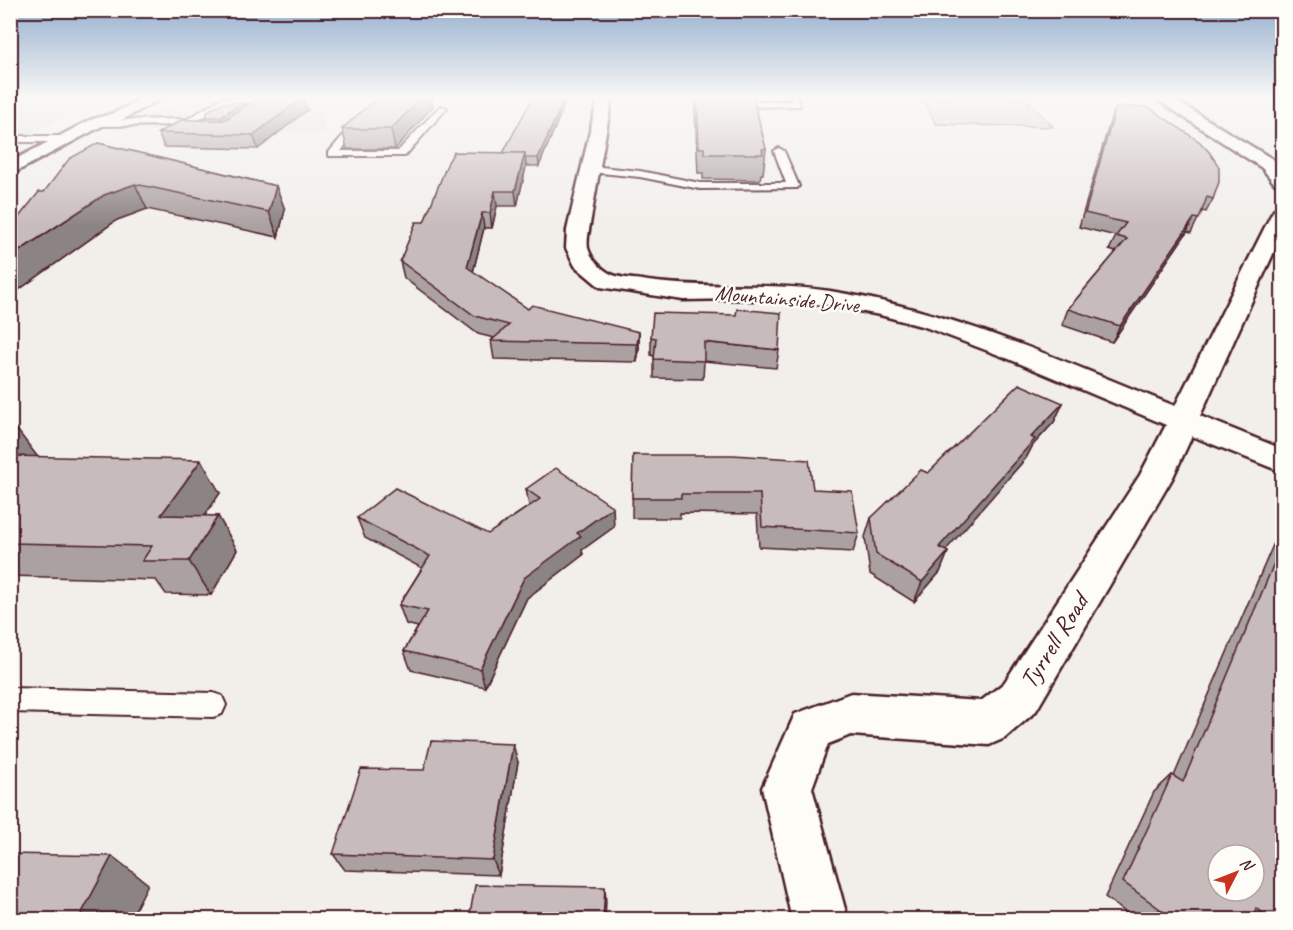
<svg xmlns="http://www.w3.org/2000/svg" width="1293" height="930" font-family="Caveat,sans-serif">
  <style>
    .built { fill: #e5dfdd }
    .green { fill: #d9d0cf; stroke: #92787d; stroke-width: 1.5 }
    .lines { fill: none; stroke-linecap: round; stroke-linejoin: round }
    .service-casing { stroke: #4a1f2b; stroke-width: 4 }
    .minor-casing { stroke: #4a1f2b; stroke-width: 5 }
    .primary-casing { stroke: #4a1f2b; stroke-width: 5 }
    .service { fill: #fdfcf7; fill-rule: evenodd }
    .minor { fill: #fdfcf7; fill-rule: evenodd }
    .primary { fill: #fdfcf7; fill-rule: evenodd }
    .wall { fill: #aca1a1; stroke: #4a1f2b; stroke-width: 1.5 }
    .shaded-wall { fill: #8c8383; stroke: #4a1f2b; stroke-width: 1.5 }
    .building { fill: #c8bbbb; stroke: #4a1f2b; stroke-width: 1.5; fill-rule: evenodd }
    .labels { text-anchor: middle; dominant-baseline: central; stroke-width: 5; stroke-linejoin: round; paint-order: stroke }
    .far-street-label { font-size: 22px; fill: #4a1f2b; stroke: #fdfcf7 }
    .street-label { font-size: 26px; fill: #4a1f2b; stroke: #fdfcf7 }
  </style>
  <rect width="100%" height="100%" fill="#f2efeb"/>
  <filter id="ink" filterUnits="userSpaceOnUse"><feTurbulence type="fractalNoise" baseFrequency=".0167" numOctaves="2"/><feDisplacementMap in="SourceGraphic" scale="12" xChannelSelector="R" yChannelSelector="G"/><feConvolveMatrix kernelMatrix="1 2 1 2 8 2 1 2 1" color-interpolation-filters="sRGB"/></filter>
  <g filter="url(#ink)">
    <!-- built -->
    <g class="built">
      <polygon points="11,97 103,97 11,144"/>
      <polygon points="197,97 318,97 326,133 123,130 173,103"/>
    </g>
    <!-- green -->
    <polygon class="green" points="921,97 1024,97 1053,127 936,124"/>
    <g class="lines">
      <!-- service casing -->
      <g class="service-casing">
        <g id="service">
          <polygon points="380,97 389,97 362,124 341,151 398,151 440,106 447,108 405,156 329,156 329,152 356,120"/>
          <polygon points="790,97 798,97 800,106 730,107 726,104 730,101 792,101"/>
          <polygon points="222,98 268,97 272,100 256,111 252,108 258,103 227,103 190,125 96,126 91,123 96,120 188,119"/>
          <polygon points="10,136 68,136 73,139 68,142 10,142"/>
          <polygon points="779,148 784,151 799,186 797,188 700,189 640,177 591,172 586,169 591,166 640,171 700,183 786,183 774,151"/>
          <polygon points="10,688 213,693 222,696 226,705 222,714 213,717 10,712"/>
        </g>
      </g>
      <!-- minor casing -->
      <g class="minor-casing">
        <g id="minor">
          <path d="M598 97H612L589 230C588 235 587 243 588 248 591 260 605 273 616 276 626 279 638 279 648 281 708 289 769 282 830 291 951 310 1062 361 1175 406L1272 213 1275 209 1282 207V234L1200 416 1282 449V472L1192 436 1173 477 1036 711 1005 738 989 745 851 735 828 744 812 788 848 920H792L762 788 795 714 851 693 981 701 1004 683 1140 475 1166 425 1004 357 925 327 880 315 827 305 739 299 683 300 600 287 575 266 566 248 567 230Z"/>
          <polygon points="1153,97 1170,97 1274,160 1282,169 1282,185 1275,184 1262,168"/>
        </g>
      </g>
      <!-- primary casing -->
      <g class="primary-casing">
        <polygon id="primary" points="145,97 163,97 124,119 102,126 10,175 10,162 90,120 114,113"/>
      </g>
      <!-- service -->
      <use href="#service" class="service"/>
      <!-- minor -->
      <use href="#minor" class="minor"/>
      <!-- primary -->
      <use href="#primary" class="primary"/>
    </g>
    <!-- wall -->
    <g class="wall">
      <polygon points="378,97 431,97 433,106 395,149 347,149 342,129"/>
      <polygon points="565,97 565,103 539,166 526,166 517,206 497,206 492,228 484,228 473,272 528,309 639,332 639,350 637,362 494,359 491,341 494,338 478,334 404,278 400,261 503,153"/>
      <polygon points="696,97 753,97 766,149 763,174 761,174 760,180 703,179 703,173 698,173 695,110"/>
      <polygon points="303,98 307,110 258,149 164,147 158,133 208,120 207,117 243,108"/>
      <polygon points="1116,107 1213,199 1206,212 1202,211 1191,233 1187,232 1112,342 1062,325 1068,309 1116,252 1109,250 1116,236 1079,227 1111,118"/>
      <polygon points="98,143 276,186 285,210 278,237 147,209 117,220 10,296 10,228 44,192"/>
      <polygon points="651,337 779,350 776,368 704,361 703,379 654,378 654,356 651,355"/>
      <polygon points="1063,403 1054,422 1033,445 1026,458 945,550 948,552 940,572 914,602 870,574 865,537 871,518 928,473"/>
      <polygon points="10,427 37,457 220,493 204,516 218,516 237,550 211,595 166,594 156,580 10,576"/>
      <polygon points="633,455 813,489 859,533 853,552 759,547 757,514 680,513 680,518 632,518"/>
      <polygon points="526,489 614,527 582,550 583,555 527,598 485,687 411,670 404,651 418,627 406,624 399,605 422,568 365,538 357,518 488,534 529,506"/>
      <polygon points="1282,524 1282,920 1126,920 1133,918 1105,897 1154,792 1172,775 1174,776"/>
      <polygon points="518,762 499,875 345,870 333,854 424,770"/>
    </g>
    <!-- shaded-wall -->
    <g class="shaded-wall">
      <polygon points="422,97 431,97 433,106 395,149 391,129"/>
      <polygon points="565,97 565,103 539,166 538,158"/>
      <polygon points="303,98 307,110 258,149 253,135"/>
      <polygon points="242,103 244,110 222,124 220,117"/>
      <polygon points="525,153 526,167 517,206 515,191"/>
      <polygon points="135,184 147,209 117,220 10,296 10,257 104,195"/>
      <polygon points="276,186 285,210 278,237 269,212"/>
      <polygon points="495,191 497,206 492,228 490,213"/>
      <polygon points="482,213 484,228 470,284 467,267"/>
      <polygon points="1194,218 1187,232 1112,342 1120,326"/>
      <polygon points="639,332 639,350 637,362 637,344"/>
      <polygon points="1063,403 1054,422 1033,445 1026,458 932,566 939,547 1031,437"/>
      <polygon points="15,427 40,460 10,488 10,431"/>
      <polygon points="201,460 220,493 183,548 161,515"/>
      <polygon points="613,507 614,527 582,550 583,555 527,598 485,687 480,669 524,578 577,533"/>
      <polygon points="218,516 237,550 211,595 189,561"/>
      <polygon points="948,552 940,572 914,602 922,582"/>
      <polygon points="513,744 518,762 499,875 493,860"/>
      <polygon points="112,856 148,884 130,920 78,920"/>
      <polygon points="605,887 606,902 605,920 603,920"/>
    </g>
    <!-- building -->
    <g class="building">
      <polygon points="260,97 303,98 253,135 158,133 181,120 224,120"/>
      <polygon points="378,97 422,97 391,129 342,129"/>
      <polygon points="533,97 565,97 538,158 525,158 525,153 503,153"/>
      <polygon points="697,97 753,97 766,149 762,149 763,154 704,154 704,148 699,148"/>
      <polygon points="222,103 242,103 220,117 207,117 207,111"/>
      <polygon points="1116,107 1148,107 1200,142 1210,153 1219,167 1219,182 1213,199 1207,197 1199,219 1194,218 1120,326 1068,309 1127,239 1116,236 1126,223 1085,213"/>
      <polygon points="98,143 276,186 269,212 135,184 104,195 10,257 10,228 39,192 44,192 69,159"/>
      <polygon points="454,152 525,153 515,191 495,191 490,213 482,213 467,267 528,309 532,305 639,332 637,344 491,341 509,325 475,316 400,261 416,222 424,222 448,162"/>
      <polygon points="737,309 781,313 779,350 704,342 704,361 654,359 656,338 651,337 653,313 736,315"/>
      <polygon points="1019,384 1063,403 1031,437 1035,439 939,547 948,552 922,582 876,554 871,518 921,470 928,473"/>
      <polygon points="633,455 733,455 809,460 813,489 852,491 859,533 762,527 760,494 681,494 681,498 632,498"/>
      <polygon points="10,456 201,460 161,515 218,516 189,561 142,561 152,546 10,543"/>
      <polygon points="556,468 613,507 577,533 581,536 524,578 480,669 404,651 428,611 399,605 430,556 357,518 395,488 488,534 540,499 526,489"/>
      <path d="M1282 544V920H1272L1256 908 1253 920H1175L1123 882 1172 775 1183 782ZM1218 855H1254V891H1218Z"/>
      <polygon points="431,741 513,744 493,860 333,854 361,769 424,770"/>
      <polygon points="10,854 112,856 78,920 10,920"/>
      <polygon points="475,885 605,887 603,920 469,920"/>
      <polygon points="1160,910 1167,920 1126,920"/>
    </g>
  </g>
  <!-- sky -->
  <linearGradient id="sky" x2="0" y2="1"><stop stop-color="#94aece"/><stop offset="0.43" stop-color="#f9f8f6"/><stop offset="1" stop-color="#f9f8f6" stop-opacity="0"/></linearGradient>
  <rect width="1293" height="227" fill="url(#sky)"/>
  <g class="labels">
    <!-- far-street labels -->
    <g class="far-street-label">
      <text transform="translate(787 299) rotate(5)">Mountainside Drive</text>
    </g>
    <!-- street labels -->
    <g class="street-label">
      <text transform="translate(1054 641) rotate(-58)">Tyrrell Road</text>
    </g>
  </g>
  <!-- margin -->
  <rect width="1293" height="930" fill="none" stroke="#fdfcf7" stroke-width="36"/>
  <rect x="18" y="18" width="1257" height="894" fill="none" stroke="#4a1f2b" stroke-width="2" filter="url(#ink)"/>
  <!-- north arrow -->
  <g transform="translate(1236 873) rotate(48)"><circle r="28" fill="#fdfcf7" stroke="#b5a4a5" stroke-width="1.5"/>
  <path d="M0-4.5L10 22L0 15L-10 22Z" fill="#c8321e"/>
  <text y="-9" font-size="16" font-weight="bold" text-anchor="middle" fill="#4a1f2b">N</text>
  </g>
</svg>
